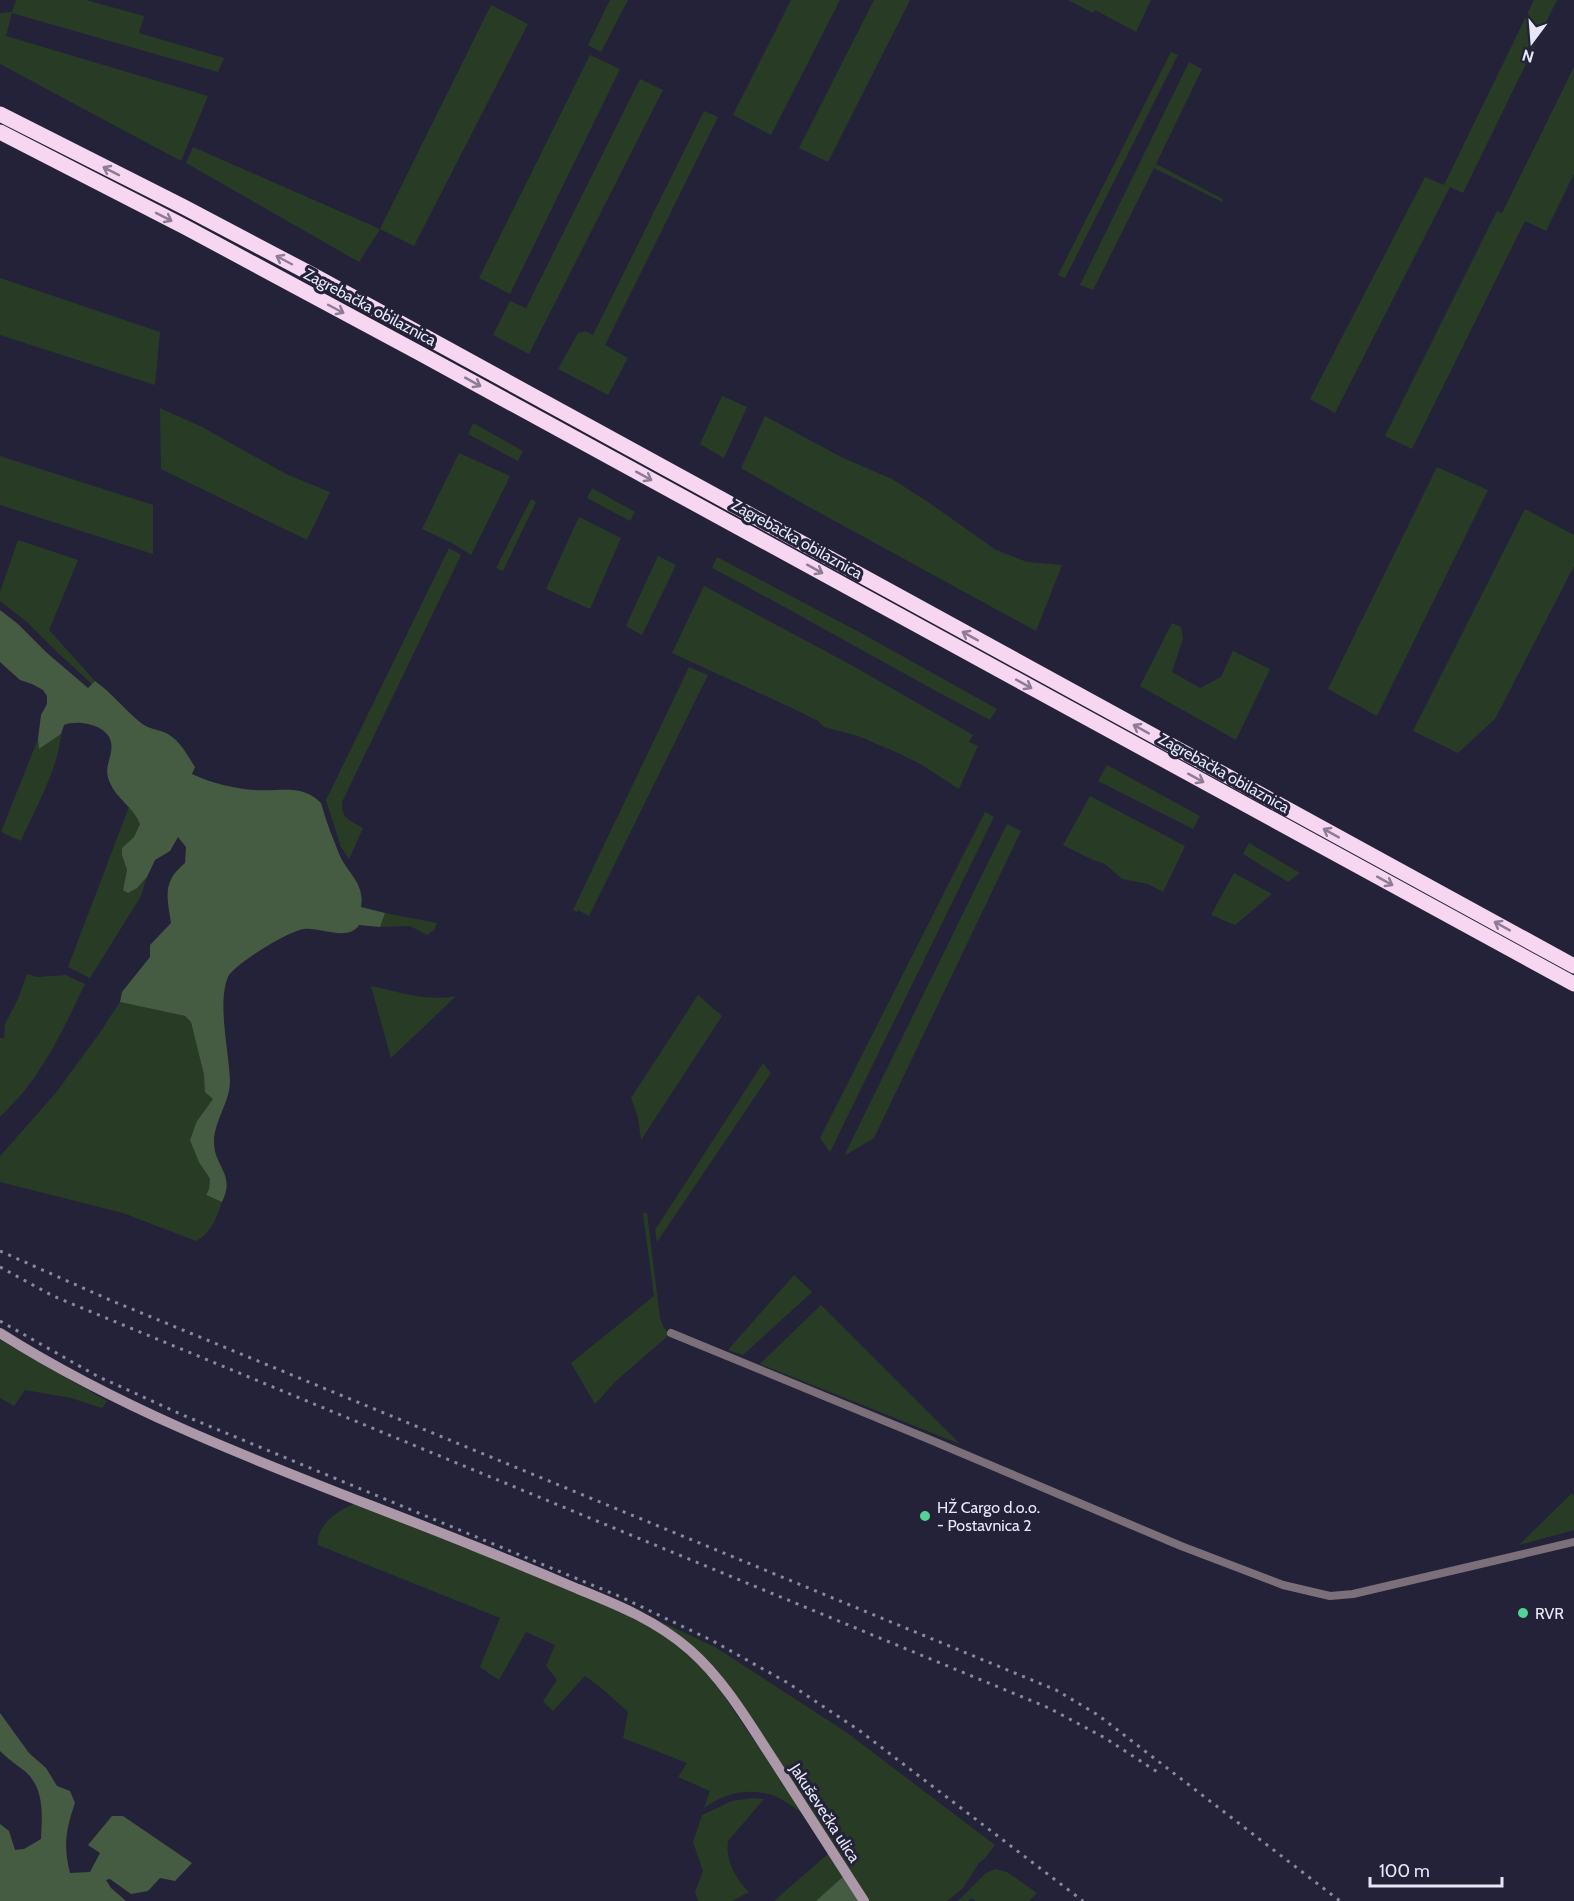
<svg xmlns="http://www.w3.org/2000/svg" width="1574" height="1901" font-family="Cabin,sans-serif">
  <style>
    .green { fill: #283c25 }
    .forest { fill: #465c42 }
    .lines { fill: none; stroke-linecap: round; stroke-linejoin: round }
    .street { stroke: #7b6f79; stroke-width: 8 }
    .secondary { stroke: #ad98aa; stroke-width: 10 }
    .highway { stroke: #f6d6f1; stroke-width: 15 }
    .rail { stroke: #8a8a9d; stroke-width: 3; stroke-dasharray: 3 6; stroke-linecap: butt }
    .oneway { stroke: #8c7c95 }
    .poi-dot { fill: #54d396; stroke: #232239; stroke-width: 2 }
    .labels { text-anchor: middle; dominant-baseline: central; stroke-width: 6; stroke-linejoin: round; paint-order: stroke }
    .street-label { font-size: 16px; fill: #e7e8f7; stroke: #232239 }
    .poi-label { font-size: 16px; fill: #e7e8f7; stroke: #232239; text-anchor: start }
  </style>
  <rect width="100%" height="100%" fill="#232239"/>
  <!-- green -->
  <g class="green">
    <polygon points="16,0 86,0 144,16 139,33 224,58 218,72 12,13 6,36 208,96 181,161 0,64 0,13 12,12"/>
    <polygon points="610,0 628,0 601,52 588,45"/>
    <polygon points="791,0 840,0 771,135 733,115"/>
    <polygon points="874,0 910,0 828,162 799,148"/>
    <polygon points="1068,0 1151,0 1136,32 1095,10 1093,13"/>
    <polygon points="1534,0 1557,0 1463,193 1450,187 1335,413 1310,399 1425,177 1444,185"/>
    <polygon points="491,5 528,24 414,246 380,229 359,262 186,163 193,147 380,229"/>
    <polygon points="1171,52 1178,55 1065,278 1058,275"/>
    <polygon points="590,55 620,69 510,294 479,278"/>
    <polygon points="1189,62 1202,69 1156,164 1223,199 1222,202 1154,168 1093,290 1080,285"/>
    <polygon points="1574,67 1574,174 1546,231 1525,221 1412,449 1385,436 1497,211 1502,213"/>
    <polygon points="640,79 663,90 529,354 493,335 510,301 526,308"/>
    <polygon points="704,111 718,117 605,345 628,358 608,395 558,369 578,333 585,331 593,335"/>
    <polygon points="0,278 160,332 155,385 0,335"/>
    <polygon points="722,396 747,407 724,458 700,444"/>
    <polygon points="160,408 202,427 288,475 330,492 307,540 161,469"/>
    <polygon points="765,416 841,457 892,479 928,502 996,550 1027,562 1062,565 1036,631 800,502 741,468"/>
    <polygon points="473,423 523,451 518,461 468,434"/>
    <polygon points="459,453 510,476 471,555 452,543 422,529"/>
    <polygon points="0,456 153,505 153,554 0,505"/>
    <polygon points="1437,467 1488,490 1377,716 1328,689"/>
    <polygon points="592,488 635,512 630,521 587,498"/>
    <polygon points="531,499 536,502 503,571 496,568"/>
    <polygon points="1525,509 1574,535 1574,566 1495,719 1458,753 1413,731"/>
    <polygon points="579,517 621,538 590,609 546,589"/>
    <polygon points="18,540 78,560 49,630 95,681 92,684 58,653 27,622 0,601 0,592"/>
    <path d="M449 548 461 555 342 802C341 819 350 820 363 828L349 859 341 847 326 800Z"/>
    <polygon points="658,556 676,565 642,635 626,626"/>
    <path d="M717 557 861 633 997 709 990 720C897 671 805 617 712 568Z"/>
    <polygon points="704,586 853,666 973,735 969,742 978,746 959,789 922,765 898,753 858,736 824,727 818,721 792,708 672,653"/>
    <polygon points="1172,623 1181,627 1183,638 1172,672 1200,688 1221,677 1233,651 1270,669 1236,740 1140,686"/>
    <polygon points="689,667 708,675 589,916 578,910 577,912 573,910"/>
    <path d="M61 734C58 770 35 808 21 841L1 832 38 739 39 749Z"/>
    <polygon points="1107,765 1200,816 1193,829 1098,781"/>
    <polygon points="1090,796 1185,846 1163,892 1148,884 1122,879 1105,864 1091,859 1063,845"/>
    <polygon points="129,807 136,814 140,824 134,837 122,848 122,855 127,870 123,890 142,883 147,877 141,896 90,978 68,967"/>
    <polygon points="985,812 994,817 830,1152 820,1138"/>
    <polygon points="1007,824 1021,831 874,1138 844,1156"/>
    <polygon points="1249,843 1300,873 1288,882 1243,854"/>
    <polygon points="1234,873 1272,894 1235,925 1211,915"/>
    <polygon points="385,913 437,923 434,930 427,935 410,926 380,927"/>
    <path d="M27 974 37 977 66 975 85 984C70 1015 56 1046 36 1075 26 1090 13 1104 0 1117V1038H4L5 1024 18 999Z"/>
    <path d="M371 986C399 992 428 1002 456 996L391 1058Z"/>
    <polygon points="698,995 722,1016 641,1140 638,1117 631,1098"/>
    <path d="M120 1002 185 1016 191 1022 204 1075 213 1099 197 1121 205 1172 210 1179 209 1189 206 1195 222 1202C217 1217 211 1233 196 1241L123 1213 0 1182V1156L55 1094 99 1034Z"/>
    <polygon points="763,1063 771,1073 657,1242 655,1230"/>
    <polygon points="643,1213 647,1213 660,1318 663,1326 669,1335 616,1381 595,1404 571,1363 654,1296"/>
    <polygon points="794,1275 812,1292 743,1355 728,1350"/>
    <polygon points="821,1305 960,1444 760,1364"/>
    <polygon points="0,1340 107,1401 102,1408 71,1398 25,1390 14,1406 0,1398"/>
    <polygon points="1572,1493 1574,1496 1574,1530 1519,1545"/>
    <path d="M357 1503 584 1594 657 1630 692 1657 718 1687 803 1813C795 1809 787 1802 779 1798 755 1786 725 1792 704 1808L710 1791 678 1777 687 1763 623 1738 628 1712 600 1687 585 1676 553 1711 543 1701 557 1680 546 1666 555 1645 526 1632 499 1680 480 1667 500 1618 318 1545C315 1526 340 1508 357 1503Z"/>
    <polygon points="642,1613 715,1647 846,1732 995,1845 985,1858 979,1863 963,1888 947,1901 868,1901 731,1691"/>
    <path d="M752 1798 764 1799 728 1841C725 1859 736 1880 749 1892L732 1901H698L695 1892 703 1871 693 1842 702 1815 732 1801Z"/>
    <polygon points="829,1853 847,1880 819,1901 774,1901"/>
    <polygon points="995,1869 1007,1872 1037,1893 1029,1901 976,1901 971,1898 968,1901 958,1901 986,1873"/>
  </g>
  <!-- forest -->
  <g class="forest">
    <path d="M0 610 18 624 47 653 88 688 95 681C112 693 125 710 141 723 150 730 159 729 168 734 181 742 187 755 195 767L192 774C211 783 235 789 255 790 280 792 302 783 321 803 326 821 333 839 340 856 349 875 365 884 361 907L385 913 380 927 359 925C348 942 321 927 304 929 290 930 233 965 228 977 217 1003 229 1051 230 1081 230 1102 214 1121 214 1142 214 1167 236 1174 222 1202L206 1195 209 1189 210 1179 199 1162 190 1140 197 1121 213 1099 205 1092 204 1075 191 1022 185 1016 120 1002 122 992 150 957V945L171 923C167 896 162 882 185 863L186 847 178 837 170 851 155 860 147 877 137 888 128 893 123 890 127 870 122 855V848L134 837 140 824C134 808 117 799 110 783 102 765 114 758 111 742 108 725 78 719 64 725L61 734 39 749 38 739 41 715 47 704V696L43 690 32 684 20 680 0 662Z"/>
    <path d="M0 1713 29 1753 46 1768 57 1786 70 1791 75 1803C66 1829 63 1846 70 1873L90 1872 100 1853 88 1845 112 1816H123L192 1863 175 1881 160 1878 148 1891 131 1894 110 1879 106 1880 111 1888 126 1901H0V1824L9 1831 15 1850 24 1849 41 1839C42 1816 45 1790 26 1772 17 1765 8 1759 0 1751Z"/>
    <polygon points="844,1876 860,1901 816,1901"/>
  </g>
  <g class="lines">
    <!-- street -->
    <polyline class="street" points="671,1333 926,1438 1181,1546 1283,1585 1330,1596 1353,1594 1574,1542"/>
    <!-- secondary -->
    <path class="secondary" d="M0 1333C147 1426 313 1481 474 1546 509 1560 543 1574 578 1589 618 1605 657 1621 690 1650 725 1681 749 1723 774 1761 804 1808 834 1854 864 1901"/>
    <!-- highway -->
    <g class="highway">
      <polyline points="0,114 184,207 311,274 1574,966"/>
      <polyline points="0,132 185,227 421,354 1574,984"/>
    </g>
    <!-- rail -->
    <g class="rail">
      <polyline points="0,1251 110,1300 1056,1690 1098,1715 1340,1901"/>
      <polyline points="0,1267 53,1296 1049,1708 1105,1738 1159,1773"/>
      <polyline points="0,1321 97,1376 185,1416 621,1597 713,1641 788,1683 860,1731 1083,1901"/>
    </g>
  </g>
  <!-- one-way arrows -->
  <defs><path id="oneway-shaft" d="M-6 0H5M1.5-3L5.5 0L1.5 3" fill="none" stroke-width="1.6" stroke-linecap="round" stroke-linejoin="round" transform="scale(1.5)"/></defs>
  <g class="oneway">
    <use href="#oneway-shaft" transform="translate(111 171) rotate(-153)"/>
    <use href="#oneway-shaft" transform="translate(164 217) rotate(27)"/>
    <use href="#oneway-shaft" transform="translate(284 260) rotate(-152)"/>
    <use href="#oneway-shaft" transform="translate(336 309) rotate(28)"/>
    <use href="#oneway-shaft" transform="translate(473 382) rotate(29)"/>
    <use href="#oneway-shaft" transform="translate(644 476) rotate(29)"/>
    <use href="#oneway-shaft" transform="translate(815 569) rotate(29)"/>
    <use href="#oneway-shaft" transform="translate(970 636) rotate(-151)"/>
    <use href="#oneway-shaft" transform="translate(1024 684) rotate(29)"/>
    <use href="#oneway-shaft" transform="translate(1141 729) rotate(-151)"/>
    <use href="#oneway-shaft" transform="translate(1196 778) rotate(29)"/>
    <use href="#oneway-shaft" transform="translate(1331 833) rotate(-151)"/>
    <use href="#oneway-shaft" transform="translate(1385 881) rotate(29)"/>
    <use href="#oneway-shaft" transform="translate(1502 926) rotate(-151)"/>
  </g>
  <!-- markers -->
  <g class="poi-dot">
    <circle cx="925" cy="1516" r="6"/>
    <circle cx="1523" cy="1613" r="6"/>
  </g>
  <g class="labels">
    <!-- street labels -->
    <g class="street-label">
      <text transform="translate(370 307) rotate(28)">Zagrebačka obilaznica</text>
      <text transform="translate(797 539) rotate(29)">Zagrebačka obilaznica</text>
      <text transform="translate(1224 773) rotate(29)">Zagrebačka obilaznica</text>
      <text transform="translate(825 1813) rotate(57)">Jakuševečka ulica</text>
    </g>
    <!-- poi labels -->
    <g class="poi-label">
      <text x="937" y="1507">HŽ Cargo d.o.o.<tspan x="937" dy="18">- Postavnica 2</tspan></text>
      <text x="1535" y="1613">RVR</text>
    </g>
  </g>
  <!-- north arrow -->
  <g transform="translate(1532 42) rotate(196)" stroke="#232239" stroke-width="4.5" paint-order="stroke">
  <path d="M0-4.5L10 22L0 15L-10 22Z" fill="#e7e8f7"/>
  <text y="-9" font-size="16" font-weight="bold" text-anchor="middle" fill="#e7e8f7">N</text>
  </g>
  <!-- scale -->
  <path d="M1370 1877v9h132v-9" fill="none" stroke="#e7e8f7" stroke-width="3"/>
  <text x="1379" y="1877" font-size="18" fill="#e7e8f7" stroke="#232239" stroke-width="4.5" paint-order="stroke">100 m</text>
</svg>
